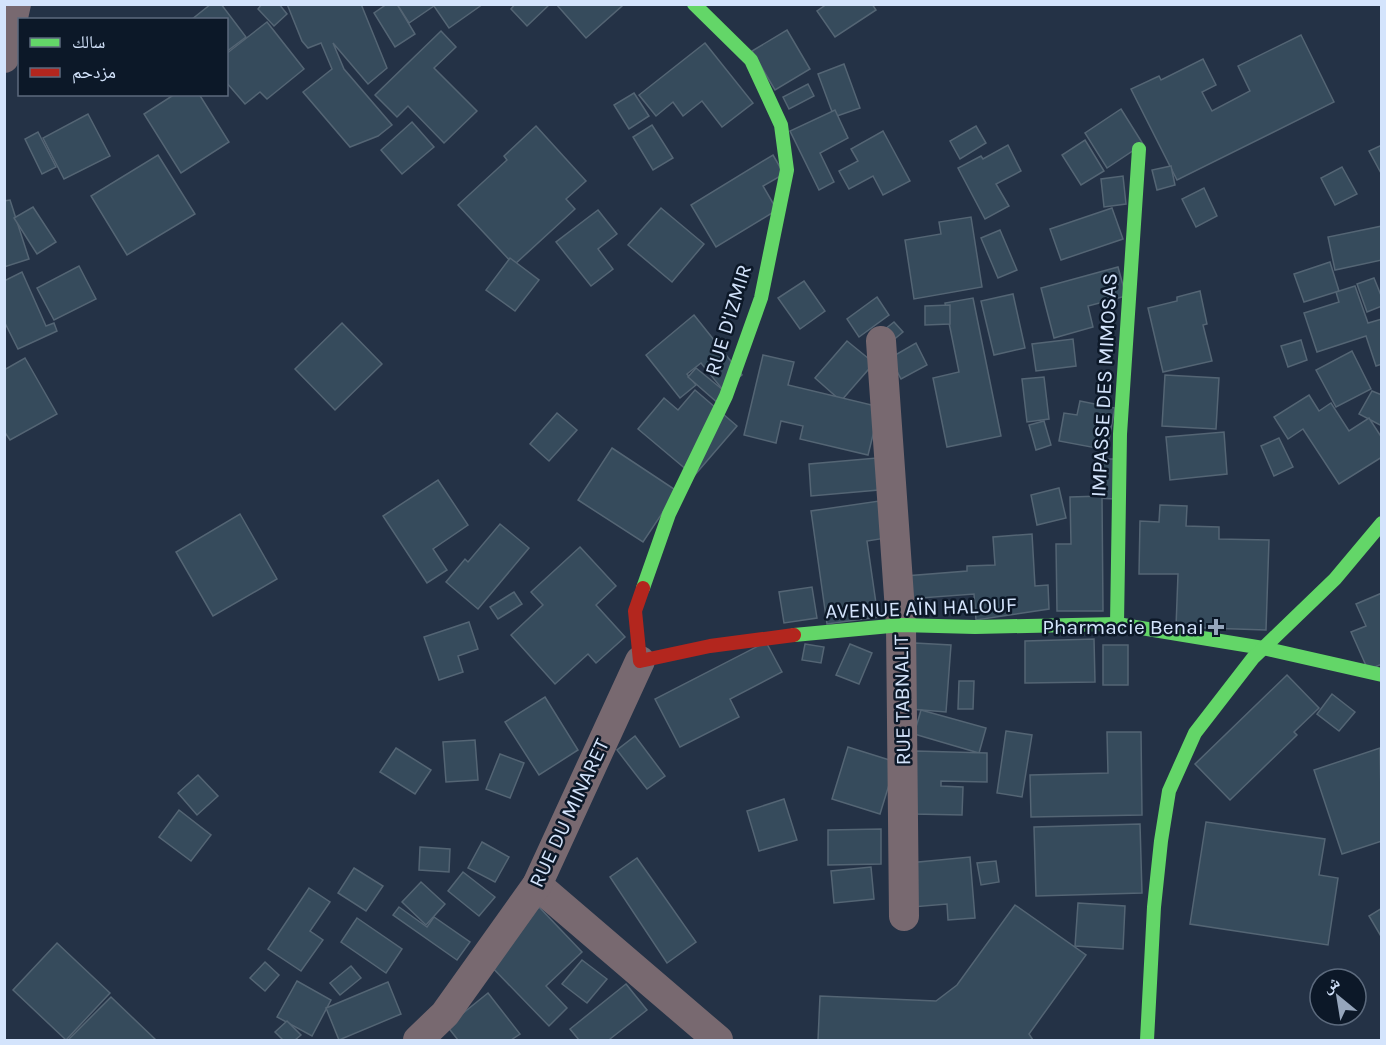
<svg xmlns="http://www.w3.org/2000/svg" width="1386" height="1045" font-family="Karla,'Noto Naskh Arabic',sans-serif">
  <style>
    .building { fill: #364b5c; stroke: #546574; stroke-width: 1.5 }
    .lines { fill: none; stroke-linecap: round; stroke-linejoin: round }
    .street { stroke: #786970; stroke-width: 30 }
    .fast { stroke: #63d668; stroke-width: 14 }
    .jam { stroke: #b3261e; stroke-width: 14 }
    .poi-dot { fill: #96a6bc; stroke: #0c1828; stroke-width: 2 }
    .labels { text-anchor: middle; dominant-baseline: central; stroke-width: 5; stroke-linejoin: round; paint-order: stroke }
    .street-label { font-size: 21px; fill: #d4e4fc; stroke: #0c1828 }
    .poi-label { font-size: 21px; fill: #d4e4fc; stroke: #0c1828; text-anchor: end }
  </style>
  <rect width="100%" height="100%" fill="#243246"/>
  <!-- building -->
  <g class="building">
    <polygon points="211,4 221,4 246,37 226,52 226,20 191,20"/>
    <polygon points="262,4 279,4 287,14 274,26 258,9"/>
    <polygon points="287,4 361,4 387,68 368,84 333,43 344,69 392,125 378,136 350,147 303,92 332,69 321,43 308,48 302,41"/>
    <polygon points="387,4 397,4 415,34 395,47 374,13"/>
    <polygon points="397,4 483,4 449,28 434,6 409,23"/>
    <polygon points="515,4 550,4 527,26 511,9"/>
    <polygon points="556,4 621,4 622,6 586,38"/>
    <polygon points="827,4 872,4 876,10 835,37 817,11"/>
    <polygon points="267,22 304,69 267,99 260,92 245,104 226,82 226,54"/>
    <polygon points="787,30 810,69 775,90 752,51"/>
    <polygon points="441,31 456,47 434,68 477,111 444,143 408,106 397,117 375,95"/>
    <polygon points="1301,35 1334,102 1177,180 1131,89 1159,76 1161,80 1203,59 1216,85 1202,92 1212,111 1250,91 1238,66"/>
    <polygon points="705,43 753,103 722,127 702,101 683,116 673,102 656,116 639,95"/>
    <polygon points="844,64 860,108 834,117 818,74"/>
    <polygon points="808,84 814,96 789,109 783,97"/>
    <polygon points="634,93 649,116 629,129 614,105"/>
    <polygon points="175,94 199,94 229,142 181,173 144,114"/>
    <polygon points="1121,109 1143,144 1107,168 1085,133"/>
    <polygon points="835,110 848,138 820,153 834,182 819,190 790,131"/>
    <polygon points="88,114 110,156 64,179 43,138"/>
    <polygon points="412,122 434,147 402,174 381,150"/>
    <polygon points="652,125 673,158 653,170 633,137"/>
    <polygon points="536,126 586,181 566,199 575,209 514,265 458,205 507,160 504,156"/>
    <polygon points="976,126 986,143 960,159 950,141"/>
    <polygon points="883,131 910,181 883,195 873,176 849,189 839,171 858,161 851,149"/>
    <polygon points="38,132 56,167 42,174 25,139"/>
    <polygon points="1085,140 1104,171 1081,185 1062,155"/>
    <polygon points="1008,145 1021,171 996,184 1009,206 985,219 958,168 981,156 983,159"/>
    <polygon points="1382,145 1382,175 1369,151"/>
    <polygon points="158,155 195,214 127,255 91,196"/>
    <polygon points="773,155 784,174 763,186 777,210 716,247 691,205"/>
    <polygon points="1171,166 1175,185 1157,190 1152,170"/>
    <polygon points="1342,167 1357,194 1335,205 1321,178"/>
    <polygon points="1123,176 1126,204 1104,207 1101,179"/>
    <polygon points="1204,188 1217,216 1196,227 1182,199"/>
    <polygon points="10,200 29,259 4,267 4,201"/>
    <polygon points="33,207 56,242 37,254 14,218"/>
    <polygon points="661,208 704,244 672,282 628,245"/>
    <polygon points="1112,208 1123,239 1061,260 1050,229"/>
    <polygon points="598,210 617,234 598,249 613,269 591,286 556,242"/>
    <polygon points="971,217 982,287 914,299 905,240 941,234 939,222"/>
    <polygon points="1382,226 1382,260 1335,270 1328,237"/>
    <polygon points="1000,230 1017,270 998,278 981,238"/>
    <polygon points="510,258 539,280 515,311 486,290"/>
    <polygon points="1330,262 1339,291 1304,302 1294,274"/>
    <polygon points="79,266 96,299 54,320 37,288"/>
    <polygon points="1118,267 1126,296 1088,306 1093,327 1054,338 1041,288"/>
    <polygon points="22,272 46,326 54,323 57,331 18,349 4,321 4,281"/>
    <polygon points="1374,278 1382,298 1382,306 1367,312 1357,284"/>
    <polygon points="804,281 825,311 800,329 778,298"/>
    <polygon points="1355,286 1368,323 1382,319 1382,364 1376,366 1366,336 1317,352 1304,313 1339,302 1336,292"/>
    <polygon points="1200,291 1207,324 1203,325 1212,361 1163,372 1148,308 1177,301 1177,297"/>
    <polygon points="1013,294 1025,348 994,355 981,301"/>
    <polygon points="877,297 889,315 859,337 847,319"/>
    <polygon points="973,298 1001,436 947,447 933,378 959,372 945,303"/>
    <polygon points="950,305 950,324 925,325 925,306"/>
    <polygon points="694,315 742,375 723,390 701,363 687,374 696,385 680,398 646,355"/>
    <polygon points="894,322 903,332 879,352 870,341"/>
    <polygon points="342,323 382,364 335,410 295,369"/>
    <polygon points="1073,339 1076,366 1036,371 1032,344"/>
    <polygon points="1301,340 1307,360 1288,367 1281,346"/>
    <polygon points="847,341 874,363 841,401 815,378"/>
    <polygon points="916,343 927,365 901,379 890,358"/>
    <polygon points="1352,351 1371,389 1336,407 1316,370"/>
    <polygon points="763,355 794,362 788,385 880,407 868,455 800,439 803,426 781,421 776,443 744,435"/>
    <polygon points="25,358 57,414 10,440 4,431 4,370"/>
    <polygon points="696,368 728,394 719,404 688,377"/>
    <polygon points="1165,375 1219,378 1216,429 1162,426"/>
    <polygon points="1044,377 1049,419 1027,422 1022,379"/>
    <polygon points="695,390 737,426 694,476 638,429 664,398 678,410"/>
    <polygon points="1372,391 1382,395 1382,426 1359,414"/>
    <polygon points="1309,395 1319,411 1331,403 1349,431 1369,418 1382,438 1382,457 1339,484 1303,429 1288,439 1274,417"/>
    <polygon points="1080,401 1115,408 1107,450 1059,441 1064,413 1077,415"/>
    <polygon points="557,413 577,430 549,461 530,444"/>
    <polygon points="1044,421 1051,445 1036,450 1029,425"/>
    <polygon points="1224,432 1227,474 1170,480 1166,437"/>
    <polygon points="1279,438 1293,467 1274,476 1261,446"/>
    <polygon points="612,448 677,491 643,542 578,500"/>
    <polygon points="888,457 890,489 811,496 809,464"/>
    <polygon points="1096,459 1117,459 1115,499 1095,498"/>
    <polygon points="438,480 468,525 433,549 447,570 427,583 383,516"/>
    <polygon points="1059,488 1066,518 1037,525 1031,495"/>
    <polygon points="1102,496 1103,611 1057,611 1056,544 1071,544 1070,497"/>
    <polygon points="886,500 892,537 867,541 878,617 827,624 811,511"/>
    <polygon points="1160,505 1187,506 1186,526 1219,527 1219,539 1269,540 1266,630 1176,627 1178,574 1139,574 1140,521 1159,522"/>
    <polygon points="240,514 277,579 213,616 176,552"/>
    <polygon points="500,524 529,548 478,609 446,582 465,559 468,562"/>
    <polygon points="1032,534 1035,586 1048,585 1049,609 976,620 974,594 907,599 905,576 967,571 967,566 995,565 993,537"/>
    <polygon points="580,547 616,586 596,605 625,637 596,663 588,654 555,684 511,635 543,605 531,592"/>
    <polygon points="812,587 817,618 784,623 779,592"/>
    <polygon points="514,592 522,604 498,619 490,607"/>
    <polygon points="1382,593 1382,664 1368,670 1351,632 1366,626 1356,604"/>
    <polygon points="469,622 478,649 458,656 463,672 439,680 424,637"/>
    <polygon points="1094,639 1095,682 1025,683 1025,641"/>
    <polygon points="766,642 782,672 730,699 739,717 680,747 655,699"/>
    <polygon points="915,643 951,645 946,712 910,709"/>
    <polygon points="805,644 824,647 821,663 802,660"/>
    <polygon points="850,644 872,653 859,684 836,675"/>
    <rect x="1103" y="645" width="25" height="40"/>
    <polygon points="1287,675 1319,708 1294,732 1297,735 1230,800 1195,764"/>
    <polygon points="959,681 974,681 973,709 958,709"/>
    <polygon points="1332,694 1355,712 1339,731 1317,714"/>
    <polygon points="545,697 578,750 539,775 505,722"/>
    <polygon points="921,710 986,728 979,753 914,734"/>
    <polygon points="1006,731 1032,735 1022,797 997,793"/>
    <polygon points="1107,732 1141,732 1142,815 1031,817 1030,775 1108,773"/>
    <polygon points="635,736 665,776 647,789 617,750"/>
    <polygon points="475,740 478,780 446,782 443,742"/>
    <polygon points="848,747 896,762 880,814 832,799"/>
    <polygon points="396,748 431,770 415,794 380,772"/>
    <polygon points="1380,748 1382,841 1342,854 1314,770"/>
    <polygon points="916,751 987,753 987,782 941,781 941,786 963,787 962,815 913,814"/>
    <polygon points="500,754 524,763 510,798 486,789"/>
    <polygon points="198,775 218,796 197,815 178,793"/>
    <polygon points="784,799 797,840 759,851 747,811"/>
    <polygon points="179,810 211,835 191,861 159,837"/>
    <polygon points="1206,822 1325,839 1319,875 1338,878 1328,945 1190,924"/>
    <polygon points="1140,824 1142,893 1036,896 1034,827"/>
    <polygon points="881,829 881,864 828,865 828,830"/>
    <polygon points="482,842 509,857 495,882 468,868"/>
    <polygon points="420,847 450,849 449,872 419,870"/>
    <polygon points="970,857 975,918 948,920 947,904 912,907 908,863"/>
    <polygon points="637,858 696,942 667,963 610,877"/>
    <polygon points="996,861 999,882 981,885 977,863"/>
    <polygon points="871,867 874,899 834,903 831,871"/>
    <polygon points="354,868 383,886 366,911 338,893"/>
    <polygon points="463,872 495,897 479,916 448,891"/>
    <polygon points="421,882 445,904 426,925 402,902"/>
    <polygon points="309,888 330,902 310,931 323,940 301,971 268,949"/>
    <polygon points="1078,903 1125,906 1123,949 1075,946"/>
    <polygon points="1015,905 1086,955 1029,1034 1033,1040 818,1040 820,996 936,1001 957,985"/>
    <polygon points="399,907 427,927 434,917 470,942 457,960 393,915"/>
    <polygon points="539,907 582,952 546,986 567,1008 549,1026 484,959"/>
    <polygon points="1382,908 1382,938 1369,916"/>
    <polygon points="357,918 402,949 386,973 341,942"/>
    <polygon points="57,943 110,993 66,1040 13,990"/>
    <polygon points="582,960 607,979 587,1003 562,984"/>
    <polygon points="265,962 279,975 265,991 250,978"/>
    <polygon points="351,966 361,978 340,995 330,983"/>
    <polygon points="297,981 331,1000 312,1036 277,1017"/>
    <polygon points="388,982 401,1014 339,1040 326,1008"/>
    <polygon points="626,984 647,1010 610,1039 612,1040 579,1040 570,1029"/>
    <polygon points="488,993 520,1034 511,1040 458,1040 447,1026"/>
    <polygon points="111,997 156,1040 68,1040"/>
    <polygon points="287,1021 301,1035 295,1040 283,1040 275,1032"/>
  </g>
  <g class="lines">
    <!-- street -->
    <g class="street">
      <polyline points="4,58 16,4"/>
      <polyline points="881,341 901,625 904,916"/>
      <polyline points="537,885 718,1040"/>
      <polyline points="418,1040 445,1014 537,885 640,661"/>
    </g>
    <!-- fast -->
    <g class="fast">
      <polyline points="643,588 669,514 726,396 761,298 787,170 781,125 751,60 694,4"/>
      <polyline points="1117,624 1120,434 1139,149"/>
      <polyline points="794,635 901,625 975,627 1117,624 1263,648 1382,675"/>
      <polyline points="1147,1040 1154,907 1161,841 1169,791 1195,733 1253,658 1335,579 1382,523"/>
    </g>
    <!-- jam -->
    <polyline class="jam" points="643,588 635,611 640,661 710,646 794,635"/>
  </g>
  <!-- markers -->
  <path class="poi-dot" d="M1213 618h6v6h6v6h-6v6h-6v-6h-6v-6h6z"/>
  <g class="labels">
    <!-- street labels -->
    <g class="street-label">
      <text transform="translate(728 320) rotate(-73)">RUE D'IZMIR</text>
      <text transform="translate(1104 385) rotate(-87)">IMPASSE DES MIMOSAS</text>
      <text transform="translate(921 608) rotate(-2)">AVENUE AÏN HALOUF</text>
      <text transform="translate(902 700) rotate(-91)">RUE TABNALIT</text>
      <text transform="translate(569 813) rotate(-65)">RUE DU MINARET</text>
    </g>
    <!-- poi labels -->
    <g class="poi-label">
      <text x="1204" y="627">Pharmacie Benai</text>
    </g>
  </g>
  <!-- border -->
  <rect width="1386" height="1045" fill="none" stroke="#d4e4fc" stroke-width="12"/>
  <!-- legend -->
  <rect x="18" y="18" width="210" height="78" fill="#0c1828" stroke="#5c6a7d" stroke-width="1.5"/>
  <rect x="30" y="38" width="30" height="9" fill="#63d668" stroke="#5c6a7d" stroke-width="1.5"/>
  <text x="72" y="48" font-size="18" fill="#d4e4fc">سالك</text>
  <rect x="30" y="68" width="30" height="9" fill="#b3261e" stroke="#5c6a7d" stroke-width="1.5"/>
  <text x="72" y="78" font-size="18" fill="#d4e4fc">مزدحم</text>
  <!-- north arrow -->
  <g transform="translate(1338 997) rotate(330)"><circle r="28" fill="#0c1828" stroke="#5c6a7d" stroke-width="1.5"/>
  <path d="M0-4.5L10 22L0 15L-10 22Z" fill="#96a6bc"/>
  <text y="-9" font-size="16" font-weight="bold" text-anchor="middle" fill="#d4e4fc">ش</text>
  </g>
</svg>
